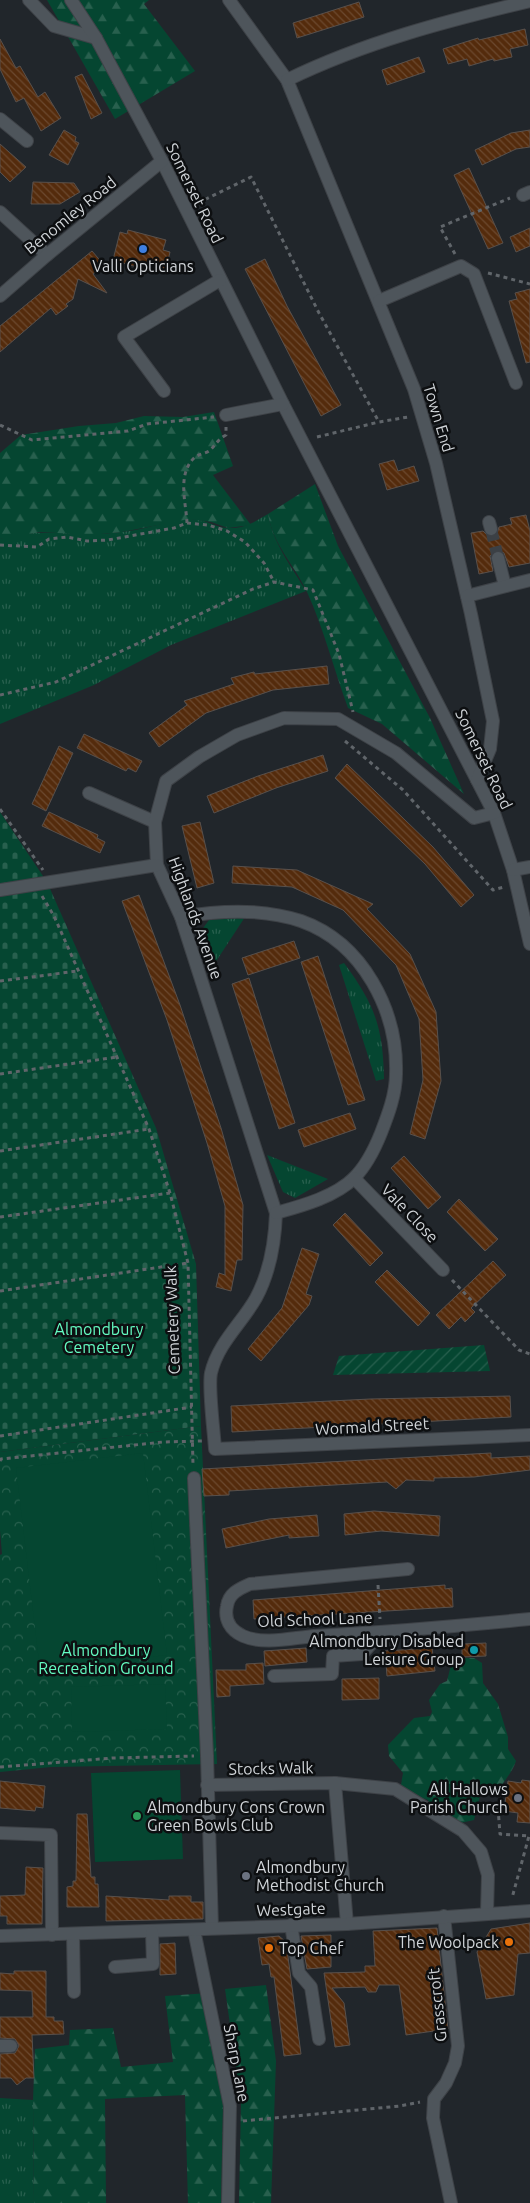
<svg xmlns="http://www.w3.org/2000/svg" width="530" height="2203" font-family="Ubuntu,sans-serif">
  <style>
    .grass { fill: url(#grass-tufts) }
    .forest { fill: url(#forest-firs) }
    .cemetery { fill: url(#cemetery-stones) }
    .park { fill: url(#park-crowns) }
    .garden { fill: url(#garden-furrows) }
    .pitch { fill: #054631 }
    .building { fill: url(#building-back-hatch); stroke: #58504c }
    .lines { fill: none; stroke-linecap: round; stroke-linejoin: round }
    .minor-tunnel { stroke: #3b4045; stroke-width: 12; stroke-dasharray: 12 6; stroke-linecap: butt }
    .minor-casing { stroke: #3e4247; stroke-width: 14 }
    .path { stroke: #60656a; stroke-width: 3; stroke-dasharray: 4 4; stroke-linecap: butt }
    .minor { stroke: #4e555b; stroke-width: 12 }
    .shop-dot { fill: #3f7fe0; stroke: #0d0f11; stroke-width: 2 }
    .culture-dot { fill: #0f9aa8; stroke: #0d0f11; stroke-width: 2 }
    .worship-dot { fill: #6b7280; stroke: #0d0f11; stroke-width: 2 }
    .leisure-dot { fill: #2e9e5b; stroke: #0d0f11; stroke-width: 2 }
    .food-dot { fill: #e8710a; stroke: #0d0f11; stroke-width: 2 }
    .labels { text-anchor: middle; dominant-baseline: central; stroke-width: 5; stroke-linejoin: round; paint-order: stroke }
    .street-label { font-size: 16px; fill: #d1d5d9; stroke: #0d0f11 }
    .poi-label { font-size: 16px; fill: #d1d5d9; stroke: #0d0f11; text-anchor: end }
    .park-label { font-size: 16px; fill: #64fcc2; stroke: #0d0f11 }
  </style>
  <defs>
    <pattern id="grass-tufts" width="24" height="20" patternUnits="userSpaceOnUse" patternTransform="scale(1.25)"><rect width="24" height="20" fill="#054631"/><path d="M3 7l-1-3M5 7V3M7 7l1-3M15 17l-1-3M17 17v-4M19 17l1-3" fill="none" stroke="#28604e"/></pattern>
    <pattern id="forest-firs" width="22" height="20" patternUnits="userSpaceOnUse" patternTransform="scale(1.25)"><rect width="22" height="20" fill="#054631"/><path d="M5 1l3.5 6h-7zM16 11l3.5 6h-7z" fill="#28604e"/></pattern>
    <pattern id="cemetery-stones" width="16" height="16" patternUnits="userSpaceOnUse" patternTransform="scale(1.25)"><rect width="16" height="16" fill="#054631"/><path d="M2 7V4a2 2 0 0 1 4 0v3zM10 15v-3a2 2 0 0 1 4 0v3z" fill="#28604e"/></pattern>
    <pattern id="park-crowns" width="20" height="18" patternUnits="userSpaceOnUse" patternTransform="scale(1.25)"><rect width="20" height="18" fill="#054631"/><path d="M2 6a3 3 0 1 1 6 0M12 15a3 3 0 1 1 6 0" fill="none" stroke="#28604e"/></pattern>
    <pattern id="garden-furrows" width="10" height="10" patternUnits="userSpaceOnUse" patternTransform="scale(1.25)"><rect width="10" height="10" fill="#054631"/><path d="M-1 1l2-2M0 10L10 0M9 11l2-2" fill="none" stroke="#28604e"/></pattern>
    <pattern id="building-back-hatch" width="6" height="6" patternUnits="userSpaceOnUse" patternTransform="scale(1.25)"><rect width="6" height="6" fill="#542b0c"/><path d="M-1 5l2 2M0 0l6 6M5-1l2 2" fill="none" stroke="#6c492f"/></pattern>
  </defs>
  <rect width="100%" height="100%" fill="#21262b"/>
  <!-- grass -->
  <g class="grass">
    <path d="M268 514C273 543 291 566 306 591L171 645 94 685 0 724V539C39 526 81 538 121 532 144 530 166 521 189 519 204 518 216 528 229 528 244 529 256 521 268 514Z"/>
    <polygon points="245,917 211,969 198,935 209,920"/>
    <path d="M344 963C375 1005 383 1027 384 1079L376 1081 339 965Z"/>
    <polygon points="267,1155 328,1179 295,1198 283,1192"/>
    <polygon points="0,2098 33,2100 34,2203 0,2203"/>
  </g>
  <!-- forest -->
  <g class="forest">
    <polygon points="47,0 149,0 144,4 195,71 115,119"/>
    <polygon points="214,412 233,466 213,475 251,525 228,528 211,522 189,519 122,532 90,535 41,532 0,539 0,453 21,435 79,426 116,423 144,416 183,417"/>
    <path d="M315 484 338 546 430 718 464 794 382 724 348 708C334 670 324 629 307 592 294 564 273 545 268 514Z"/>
    <path d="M463 1658H474L482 1663 483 1683 498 1704 508 1737V1749L516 1761C512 1773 504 1781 497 1792L480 1796 474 1820 456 1824 431 1810 428 1800 405 1792 401 1785 403 1773 389 1756 388 1745 414 1718 430 1716 432 1712 429 1700 440 1684 447 1681 451 1665Z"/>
    <polygon points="266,1985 276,2061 271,2203 239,2203 241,2103 225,1989"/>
    <polygon points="209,1993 223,2104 221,2203 188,2203 185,2095 105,2099 106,2203 34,2203 33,2100 35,2049 69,2045 70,2030 113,2028 121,2067 173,2062 165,1996"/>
  </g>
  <!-- cemetery -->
  <polygon class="cemetery" points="0,812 47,882 156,1128 196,1264 201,1426 0,1452"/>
  <!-- park -->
  <polygon class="park" points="201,1426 217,1764 51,1767 0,1772 0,1555 2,1554 0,1530 0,1452"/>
  <!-- garden -->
  <polygon class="garden" points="484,1345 490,1371 333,1375 339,1356"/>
  <!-- pitch -->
  <g class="pitch">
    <polygon points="143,1453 167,1655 40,1670 16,1468"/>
    <polygon points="165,1684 167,1729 72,1732 71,1687"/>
    <polygon points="180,1770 183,1859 95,1862 91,1773"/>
  </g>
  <!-- building -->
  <g class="building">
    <polygon points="359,2 364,17 297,38 293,23"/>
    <polygon points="525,29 528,45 510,49 512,57 494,61 493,59 469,66 467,59 448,64 443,49 478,38 479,40"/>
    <polygon points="0,39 16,68 20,66 38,97 45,92 61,118 41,131 24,98 16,102 0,69"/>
    <polygon points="419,57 425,72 387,85 382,70"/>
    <polygon points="82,74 102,113 91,119 75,77"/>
    <polygon points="64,130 76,137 75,141 79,143 68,165 49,155"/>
    <polygon points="530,130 530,147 516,149 482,165 475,150 511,133"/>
    <polygon points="0,144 26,167 10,182 0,172"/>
    <polygon points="469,168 503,243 488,249 454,175"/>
    <polygon points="33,182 74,183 80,192 60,204 31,204"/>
    <polygon points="530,228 530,246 516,252 510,237"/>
    <polygon points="128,230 166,240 163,250 170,252 166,269 139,261 137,267 113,260 120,232 127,234"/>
    <polygon points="92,251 104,265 93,274 107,293 78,279 73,299 66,304 68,306 56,315 51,308 0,352 0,326"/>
    <polygon points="265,259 287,306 341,405 321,416 245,269"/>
    <polygon points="530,289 530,362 526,363 509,301 517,299 515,293"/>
    <polygon points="394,460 398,471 414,466 419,481 387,490 379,464"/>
    <polygon points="526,515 530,531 530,563 509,567 504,553 497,550 490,556 493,571 479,574 471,533 483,531 489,537 494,537 497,534 499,527 512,524 510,518"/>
    <polygon points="327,666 329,684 273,690 206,713 159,747 149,733 187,705 184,701 234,684 231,678 254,672 255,674"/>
    <polygon points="84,734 142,761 136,772 128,768 126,771 77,748"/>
    <polygon points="59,746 73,753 46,811 32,804"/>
    <polygon points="323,755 328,771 276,788 214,813 207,796 258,776"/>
    <polygon points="347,764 433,847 474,895 461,907 425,864 335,778"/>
    <polygon points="49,812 98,835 97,838 105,842 100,853 42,826"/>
    <polygon points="200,822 214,883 197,888 182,826"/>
    <polygon points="233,866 297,870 373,904 367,909 410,954 436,1012 441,1081 425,1139 410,1134 423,1080 419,1019 396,965 343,910 292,887 232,883"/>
    <polygon points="139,895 180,1005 221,1128 243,1205 242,1260 237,1260 231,1291 216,1287 219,1273 225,1275 225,1206 207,1143 167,1020 122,901"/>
    <polygon points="294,941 300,958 248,975 242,958"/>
    <polygon points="318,956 365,1100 348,1105 301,962"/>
    <polygon points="249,978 295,1123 279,1129 232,984"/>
    <polygon points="350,1113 356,1129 304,1147 298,1130"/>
    <polygon points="404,1156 441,1197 428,1209 391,1168"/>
    <polygon points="459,1199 498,1239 485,1251 447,1212"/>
    <polygon points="345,1213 383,1253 370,1266 333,1225"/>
    <polygon points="302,1248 319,1254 306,1294 312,1296 309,1305 261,1361 248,1349 282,1308"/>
    <polygon points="493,1261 506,1275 471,1308 475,1312 465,1322 461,1317 449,1329 436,1315"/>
    <polygon points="387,1270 430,1313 418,1326 375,1282"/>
    <polygon points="510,1396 511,1417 232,1432 231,1406 370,1399"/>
    <polygon points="491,1453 491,1458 530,1456 530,1470 474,1477 434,1478 434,1481 406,1480 396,1489 387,1482 229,1491 229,1495 204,1496 202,1469"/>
    <polygon points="374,1511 440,1516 439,1536 381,1531 345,1535 344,1514"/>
    <polygon points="317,1515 319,1536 289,1538 289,1535 226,1548 222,1529 269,1519"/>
    <polygon points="445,1585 445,1589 452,1588 453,1607 254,1619 253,1600"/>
    <polygon points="486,1643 486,1656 462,1657 462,1644"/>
    <polygon points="306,1648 307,1662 265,1666 264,1651"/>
    <polygon points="432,1648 435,1671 387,1676 385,1651"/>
    <polygon points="263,1663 264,1684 230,1686 230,1696 217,1697 216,1670 246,1670 246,1664"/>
    <polygon points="379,1678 379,1699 342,1700 342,1679"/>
    <polygon points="522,1780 530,1781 530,1823 517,1822 518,1813 504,1811 508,1781 521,1783"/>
    <polygon points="0,1781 45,1786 43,1808 36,1807 35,1811 0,1808"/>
    <polygon points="77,1814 87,1814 91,1877 95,1877 95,1884 98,1884 99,1907 67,1907 67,1887 73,1886 73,1881 76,1881"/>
    <polygon points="26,1867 43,1868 42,1924 7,1924 7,1916 0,1916 0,1896 25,1895"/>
    <polygon points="106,1896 169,1900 169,1896 191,1896 191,1902 203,1902 203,1919 106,1921"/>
    <polygon points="530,1923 530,1953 518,1954 514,1995 486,1999 477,1952 491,1929"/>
    <polygon points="437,1928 448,2029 406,2035 399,1985 379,1985 376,1992 368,1992 365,1987 332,1988 344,2003 350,2045 335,2047 324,1973 365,1972 365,1966 375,1966 373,1931"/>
    <polygon points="331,1935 331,1967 307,1969 301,1936"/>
    <polygon points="279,1936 286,1942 301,2054 284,2056 274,1977 271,1977 269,1964 262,1965 258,1938"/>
    <polygon points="175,1943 176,1974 160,1975 160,1944"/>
    <polygon points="14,1971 46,1971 46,2017 54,2017 54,2021 63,2021 64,2034 32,2035 34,2078 26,2078 17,2085 11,2078 0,2078 0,2054 15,2053 19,2046 15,2039 0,2038 0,2017 33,2017 32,1991 0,1990 0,1973 14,1974"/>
  </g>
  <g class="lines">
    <!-- minor-tunnel -->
    <polyline class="minor-tunnel" points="491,529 498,558"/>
    <!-- minor casing -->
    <g class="minor-casing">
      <g id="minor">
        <polyline points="29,0 54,26 96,38"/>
        <polyline points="71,0 96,38 162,161 283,404 494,813 513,870 530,944"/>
        <polyline points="229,0 287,80 414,389 436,463 471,614 493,721 490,749 477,780"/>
        <path d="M287 80C365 42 446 21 530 1"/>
        <polyline points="0,119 27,141"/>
        <polyline points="523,195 530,192"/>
        <polyline points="0,212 47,255"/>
        <polyline points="0,296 47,255 162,161"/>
        <polyline points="379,301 461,266 474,274 516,383"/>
        <polyline points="164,391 124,337 220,280"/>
        <polyline points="226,415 283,404"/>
        <polyline points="489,522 491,529"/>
        <polyline points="498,558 505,586"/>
        <polyline points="467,596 530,580"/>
        <polyline points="89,793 155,822"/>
        <path d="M494 813 474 818 396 753 338 719 284 718 237 735 199 757 166 781 155 822 157 865 181 917 276 1213C275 1242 270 1272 256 1298 242 1323 218 1343 211 1373 208 1387 214 1432 215 1449L530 1435"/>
        <polyline points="513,870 530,867"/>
        <polyline points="0,890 157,865"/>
        <path d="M181 917C221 910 262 908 301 921 363 943 398 1011 396 1074 396 1094 388 1115 381 1133 375 1148 366 1166 354 1178 335 1197 301 1206 276 1213"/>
        <polyline points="354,1178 443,1270"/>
        <polyline points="194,1478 207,1756 212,1928"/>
        <path d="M408 1569 250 1584C239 1589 229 1593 227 1606 224 1619 230 1630 243 1636 263 1645 292 1638 314 1636 386 1632 458 1626 530 1619"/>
        <polyline points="274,1676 332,1674 333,1656 362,1654 381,1633"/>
        <polyline points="335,1783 395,1789 463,1831 481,1852 488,1875 487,1913"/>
        <polyline points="207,1785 335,1783 347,1924"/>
        <polyline points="0,1833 51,1835 52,1935"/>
        <polyline points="444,1916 458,2046 455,2063 446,2083 434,2099 433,2118 451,2203"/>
        <polyline points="291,1925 299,1973 311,1987 319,2039"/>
        <polyline points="194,1930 230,2106 228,2203"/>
        <polyline points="73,1934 74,1992"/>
        <polyline points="0,1936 347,1924 530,1911"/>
        <polyline points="115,1967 153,1964 152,1932"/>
        <polyline points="0,2046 11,2046"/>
      </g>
    </g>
    <!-- path -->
    <g class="path">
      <polyline points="198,203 251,177 319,313 379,422 408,417"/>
      <polyline points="455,254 440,227 510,198"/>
      <polyline points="488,273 530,284"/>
      <polyline points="0,425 32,440 128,431 147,424 214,417"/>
      <polyline points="317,437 379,422"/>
      <path d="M187 523C186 502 177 475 194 458 198 454 204 454 209 451 215 446 218 439 226 435V427"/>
      <polyline points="0,545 37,547 49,539 67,537 87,541 108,540 174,528 187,523 208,525 227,531 245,542 264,563 274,582"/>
      <polyline points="0,695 56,682 253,589 274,582 313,590 339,654 353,712"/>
      <polyline points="345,741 403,790 493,890 504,887"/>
      <polyline points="0,809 43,870"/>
      <polyline points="42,896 54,916 149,1129 170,1193 188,1263 193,1465"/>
      <polyline points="0,981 78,971"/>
      <polyline points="0,1074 117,1057"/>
      <polyline points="0,1151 149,1129"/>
      <polyline points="0,1217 170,1193"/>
      <polyline points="452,1280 519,1350 530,1354"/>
      <polyline points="0,1291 188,1263"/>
      <polyline points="0,1436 192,1407"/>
      <polyline points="0,1461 1,1459 163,1442 202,1441"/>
      <polyline points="378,1585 380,1619"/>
      <polyline points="0,1767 113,1758 194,1756"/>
      <polyline points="503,1793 498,1808 500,1834 529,1836 512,1898"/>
      <polyline points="243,2121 400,2106 420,2102"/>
    </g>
    <!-- minor -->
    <use href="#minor" class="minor"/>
  </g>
  <!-- markers -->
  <circle class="shop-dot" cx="143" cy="249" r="5"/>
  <circle class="culture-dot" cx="474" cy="1650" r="5"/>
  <g class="worship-dot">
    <circle cx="518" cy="1798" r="5"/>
    <circle cx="246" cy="1876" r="5"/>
  </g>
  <circle class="leisure-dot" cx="137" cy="1816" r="5"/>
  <g class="food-dot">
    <circle cx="509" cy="1942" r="5"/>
    <circle cx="269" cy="1948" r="5"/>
  </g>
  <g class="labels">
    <!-- street labels -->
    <g class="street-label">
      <text transform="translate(195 193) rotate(64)">Somerset Road</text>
      <text transform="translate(70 215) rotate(-39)">Benomley Road</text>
      <text transform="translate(439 418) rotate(73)">Town End</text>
      <text transform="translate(484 759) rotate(64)">Somerset Road</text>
      <text transform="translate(196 918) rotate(70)">Highlands Avenue</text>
      <text transform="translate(410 1213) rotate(46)">Vale Close</text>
      <text transform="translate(172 1320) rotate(-92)">Cemetery Walk</text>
      <text transform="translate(372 1426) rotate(-3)">Wormald Street</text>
      <text transform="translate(315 1619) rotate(-2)">Old School Lane</text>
      <text transform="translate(271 1768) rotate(-1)">Stocks Walk</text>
      <text transform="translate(291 1909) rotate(-2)">Westgate</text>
      <text transform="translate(437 2005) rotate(-96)">Grasscroft</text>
      <text transform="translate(237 2063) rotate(79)">Sharp Lane</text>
    </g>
    <!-- poi labels -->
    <g class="poi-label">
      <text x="143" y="266" text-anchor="middle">Valli Opticians</text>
      <text x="464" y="1641">Almondbury Disabled<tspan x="464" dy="18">Leisure Group</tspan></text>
      <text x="508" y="1789">All Hallows<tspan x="508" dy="18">Parish Church</tspan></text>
      <text x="147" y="1807" text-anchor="start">Almondbury Cons Crown<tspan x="147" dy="18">Green Bowls Club</tspan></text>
      <text x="256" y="1867" text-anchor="start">Almondbury<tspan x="256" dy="18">Methodist Church</tspan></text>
      <text x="499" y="1942">The Woolpack</text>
      <text x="279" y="1948" text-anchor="start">Top Chef</text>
    </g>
    <!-- park labels -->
    <g class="park-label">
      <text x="99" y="1329">Almondbury<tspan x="99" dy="18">Cemetery</tspan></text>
      <text x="106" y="1650">Almondbury<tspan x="106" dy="18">Recreation Ground</tspan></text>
    </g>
  </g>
</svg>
